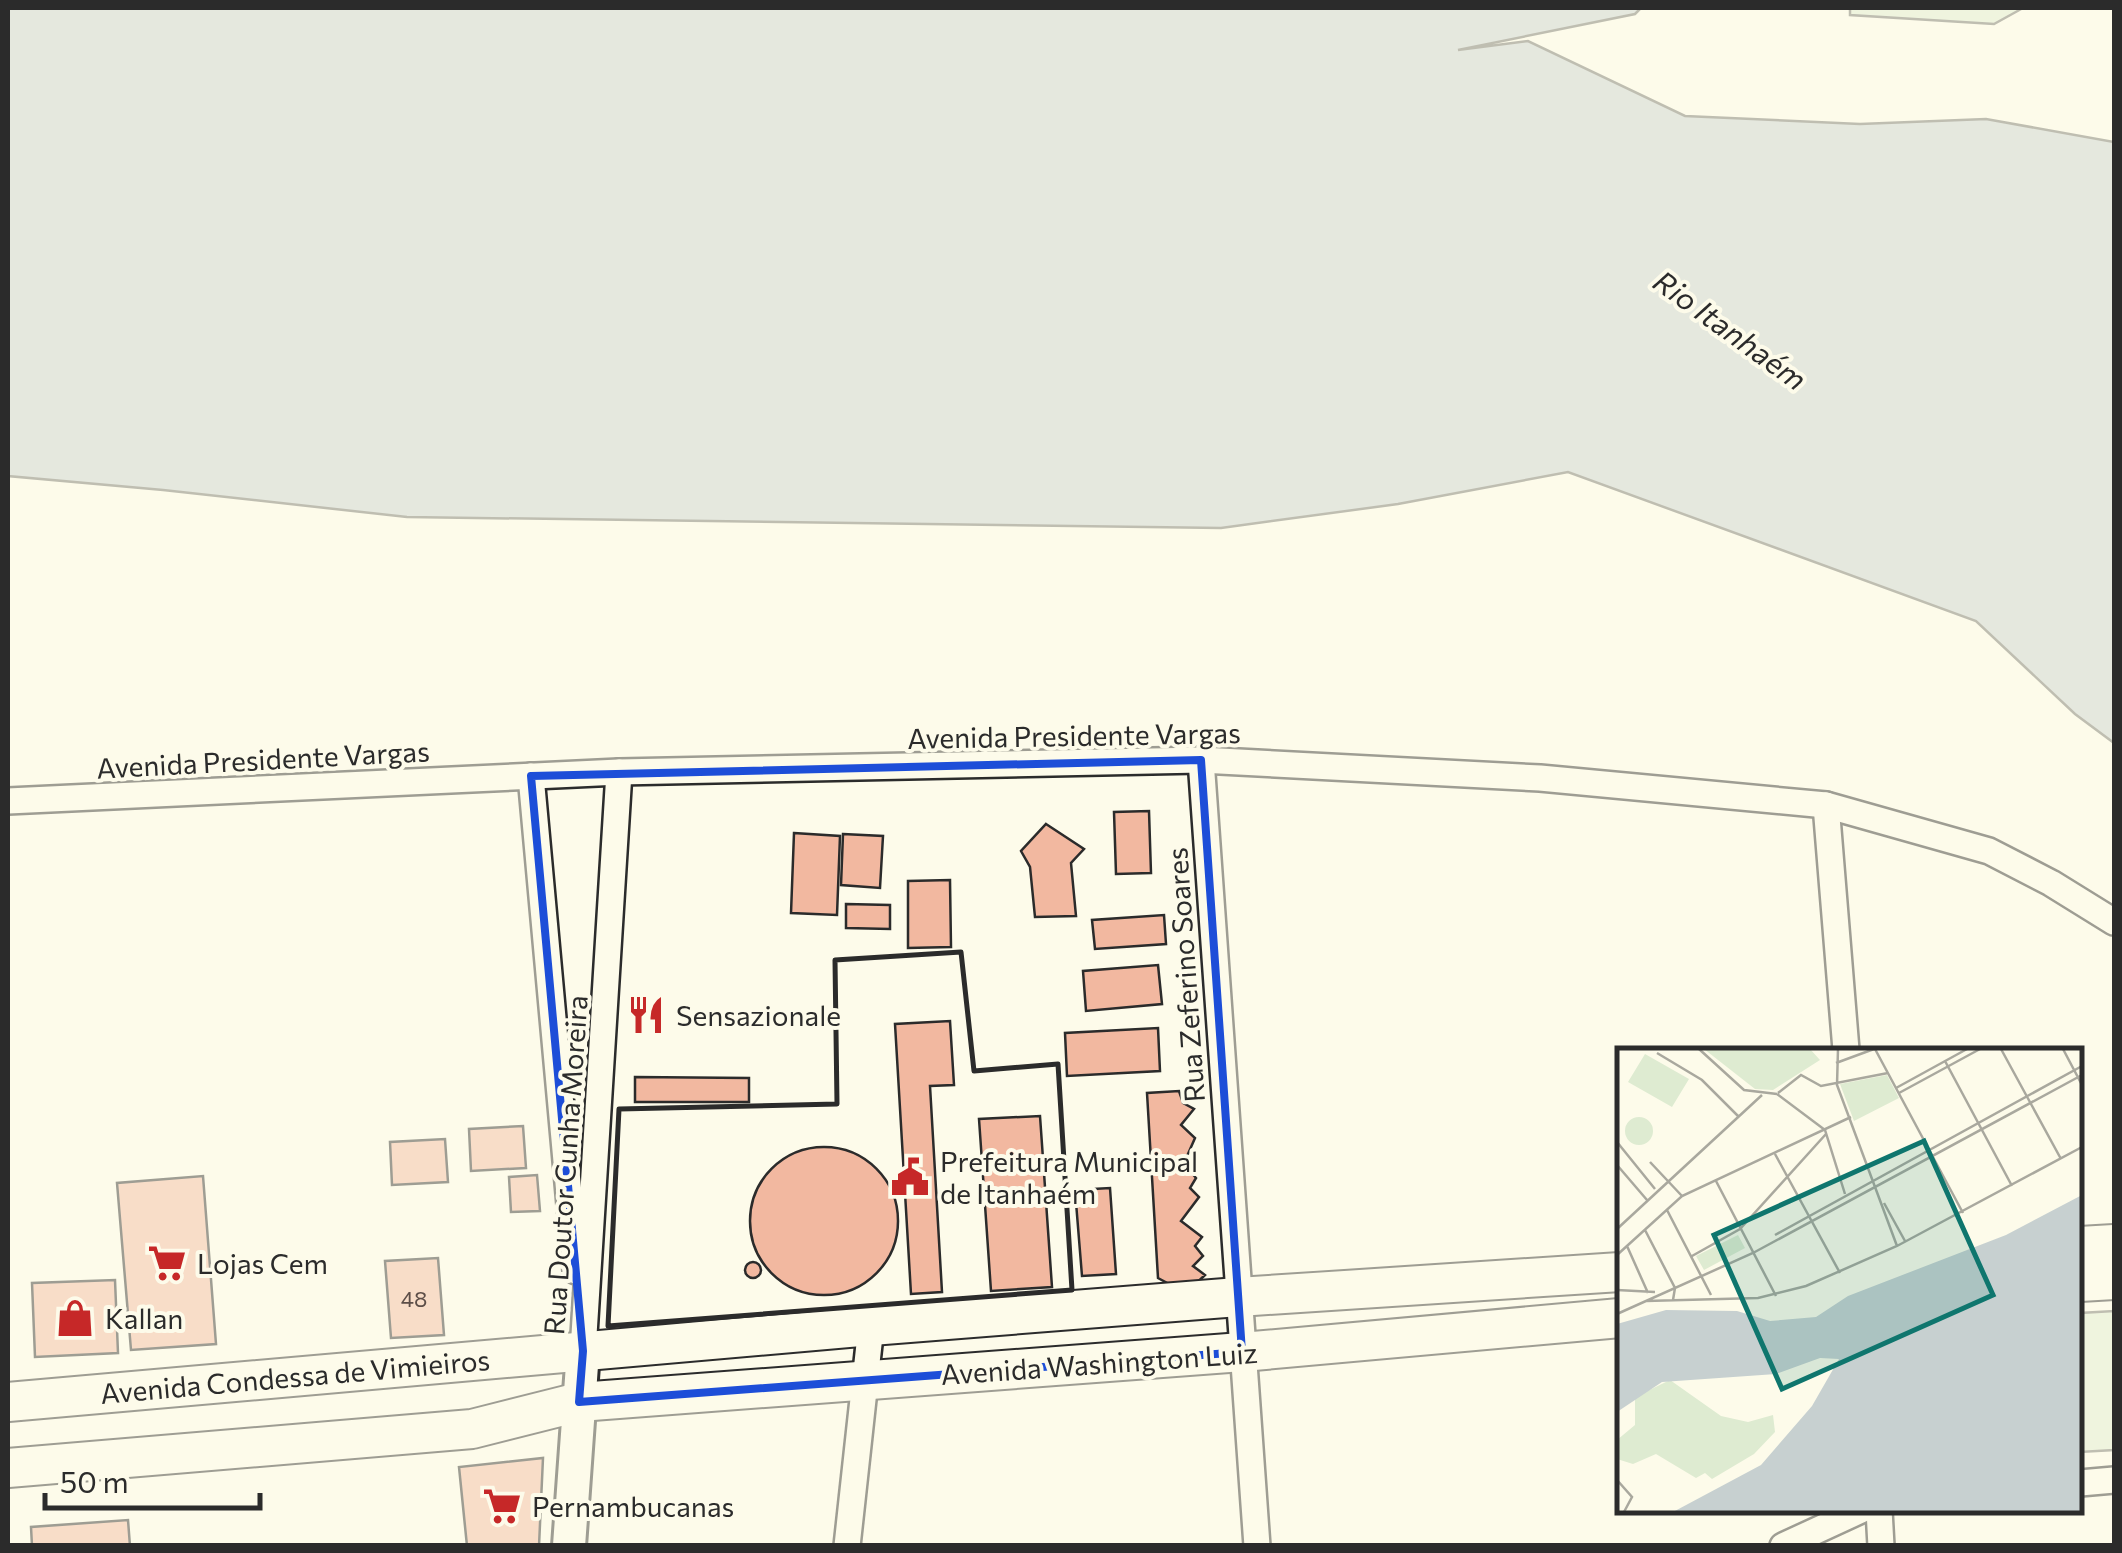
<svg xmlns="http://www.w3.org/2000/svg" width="2122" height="1553" font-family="Commissioner,sans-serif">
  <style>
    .green { fill: #deebd1; stroke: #74746e; stroke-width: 2.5 }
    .water { fill: #c7d0d0; stroke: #74746e; stroke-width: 2.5 }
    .building { fill: #f2b8a0; stroke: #2b2b2b; stroke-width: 2.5 }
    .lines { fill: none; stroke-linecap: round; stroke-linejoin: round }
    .minor-casing { stroke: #2b2b2b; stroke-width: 30 }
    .tertiary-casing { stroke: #2b2b2b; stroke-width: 38 }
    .secondary-casing { stroke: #2b2b2b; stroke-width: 42 }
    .minor { stroke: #fdfbea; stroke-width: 25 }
    .tertiary { stroke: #fdfbea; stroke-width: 32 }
    .secondary { stroke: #fdfbea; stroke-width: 38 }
    .wall { stroke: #2b2b2b; stroke-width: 5 }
    .marked { fill: none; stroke: #1d4ed8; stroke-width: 8; stroke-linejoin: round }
    .labels { text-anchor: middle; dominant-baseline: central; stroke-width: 8; stroke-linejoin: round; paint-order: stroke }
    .number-label { font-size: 22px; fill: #5d4e48 }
    .street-label { font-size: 28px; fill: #2b2b2b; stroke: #fdfbea }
    .poi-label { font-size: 28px; fill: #2b2b2b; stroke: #fdfbea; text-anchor: start }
    .water-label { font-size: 30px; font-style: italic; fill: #2b2b2b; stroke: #fdfbea }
    .inset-road { fill: none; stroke: #a9a89e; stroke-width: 2.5 }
    .view { fill: #0f766e; fill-opacity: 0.15; stroke: #0f766e; stroke-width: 5 }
    .inset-edge { fill: none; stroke: #2b2b2b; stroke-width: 5 }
  </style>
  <rect width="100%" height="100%" fill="#fdfbea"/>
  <!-- green -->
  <g class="green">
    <polygon points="1850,8 2023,8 1994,24 1850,15"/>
    <polygon points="2114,1311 2114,1450 2080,1452 2080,1313"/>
  </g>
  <!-- water -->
  <polygon class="water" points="8,8 1641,8 1635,14 1458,50 1528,41 1685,116 1860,124 1986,119 2114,142 2114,743 2075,714 1976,621 1568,472 1398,504 1221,528 407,517 163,490 8,476"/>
  <!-- building -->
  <g class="building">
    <polygon points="1149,811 1151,873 1116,874 1114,812"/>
    <polygon points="1046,824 1084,849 1071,863 1076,916 1035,917 1030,867 1021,851"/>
    <polygon points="794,833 840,836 837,915 791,913"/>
    <polygon points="843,834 883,836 880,888 841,885"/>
    <polygon points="950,880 951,947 908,948 908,881"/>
    <polygon points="846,904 890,905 890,929 846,928"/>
    <polygon points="1164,915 1166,944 1095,949 1092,920"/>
    <polygon points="1158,965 1162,1004 1086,1011 1083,971"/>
    <polygon points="950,1021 954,1085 930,1086 942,1292 911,1294 895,1024"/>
    <polygon points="1158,1028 1160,1071 1067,1076 1065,1033"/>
    <polygon points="635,1077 749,1078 749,1102 635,1102"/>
    <polygon points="1179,1091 1183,1103 1194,1109 1181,1125 1195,1138 1184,1163 1196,1178 1190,1188 1199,1197 1181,1221 1202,1237 1195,1246 1203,1256 1193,1266 1205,1275 1186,1293 1158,1278 1147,1093"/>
    <polygon points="1040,1116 1052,1287 991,1291 979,1119"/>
    <polygon points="523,1126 526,1168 471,1171 469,1129"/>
    <polygon points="445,1139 448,1182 392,1185 390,1142"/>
    <circle cx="824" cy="1221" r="74"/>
    <polygon points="537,1175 540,1211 511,1212 509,1177"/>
    <polygon points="203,1176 216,1344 131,1350 117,1183"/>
    <polygon points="1110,1188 1116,1274 1082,1276 1075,1190"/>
    <polygon points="438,1258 444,1335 391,1338 385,1261"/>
    <circle cx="753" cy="1270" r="8"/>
    <polygon points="115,1280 118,1353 35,1357 32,1283"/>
    <polygon points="543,1458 539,1546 467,1546 459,1467"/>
    <polygon points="128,1520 130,1546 32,1546 31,1527"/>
  </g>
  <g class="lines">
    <!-- minor casing -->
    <g class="minor-casing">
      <g id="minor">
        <polyline points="1201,760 1257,1546"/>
        <polyline points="531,776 576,1271"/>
        <polyline points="8,801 619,772 1201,760 1540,778 1826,805 1989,851 2051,883 2114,922"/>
        <polyline points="1826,805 1846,1050"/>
        <polyline points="583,1351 619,772"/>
        <polyline points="2080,1483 2114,1480"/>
        <polyline points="1879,1510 1881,1546"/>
        <polyline points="847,1546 871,1326"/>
        <polyline points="1783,1546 1861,1510"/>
      </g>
    </g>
    <!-- tertiary casing -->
    <g class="tertiary-casing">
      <polyline id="tertiary" points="569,1546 583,1351"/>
    </g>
    <!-- secondary casing -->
    <g class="secondary-casing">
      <g id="secondary">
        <polyline points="2080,1246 2114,1244"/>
        <polyline points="2080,1282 2114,1280"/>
        <polyline points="8,1402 871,1326 1238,1297 1620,1272"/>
        <polyline points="8,1468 472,1429 579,1402 1242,1352 1620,1318"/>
      </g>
    </g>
    <!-- minor -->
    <use href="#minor" class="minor"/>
    <!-- tertiary -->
    <use href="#tertiary" class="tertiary"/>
    <!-- secondary -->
    <use href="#secondary" class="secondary"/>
    <!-- wall -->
    <polygon class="wall" points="961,952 974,1071 1058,1064 1072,1290 608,1326 619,1109 837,1104 835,960"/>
  </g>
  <!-- marked area -->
  <path d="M0 0H2122V1553H0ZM1201 760 1242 1352 579 1402 583 1351 531 776Z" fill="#fdfbea" fill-opacity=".55" fill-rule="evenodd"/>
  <path class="marked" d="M1201 760 1242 1352 579 1402 583 1351 531 776Z"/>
  <!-- icons -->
  <defs>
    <g id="restaurant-bare" transform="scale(3)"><path d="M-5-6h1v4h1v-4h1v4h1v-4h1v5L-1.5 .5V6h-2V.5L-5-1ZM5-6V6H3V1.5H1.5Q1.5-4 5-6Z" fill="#c62828" stroke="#fdfbea" stroke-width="2.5" paint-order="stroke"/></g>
    <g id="civic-bare" transform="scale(3)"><path d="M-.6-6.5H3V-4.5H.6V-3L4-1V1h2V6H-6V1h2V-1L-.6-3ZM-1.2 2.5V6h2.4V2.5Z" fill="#c62828" stroke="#fdfbea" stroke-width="2.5" paint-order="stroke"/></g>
    <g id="supermarket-bare" transform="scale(3)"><path d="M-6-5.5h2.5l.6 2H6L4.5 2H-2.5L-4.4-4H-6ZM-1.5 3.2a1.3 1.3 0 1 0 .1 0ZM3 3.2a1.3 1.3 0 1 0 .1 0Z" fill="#c62828" stroke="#fdfbea" stroke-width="2.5" paint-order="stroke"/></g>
    <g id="shop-bare" transform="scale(3)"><path d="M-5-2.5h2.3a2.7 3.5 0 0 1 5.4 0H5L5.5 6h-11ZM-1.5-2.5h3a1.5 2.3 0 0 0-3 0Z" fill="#c62828" stroke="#fdfbea" stroke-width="2.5" paint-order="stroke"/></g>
  </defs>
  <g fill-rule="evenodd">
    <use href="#restaurant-bare" x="646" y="1015"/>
    <use href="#civic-bare" x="910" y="1177"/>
    <use href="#supermarket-bare" x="167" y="1263"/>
    <use href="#shop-bare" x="75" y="1318"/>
    <use href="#supermarket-bare" x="502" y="1506"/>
  </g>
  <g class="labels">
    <!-- number labels -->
    <g class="number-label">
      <text x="414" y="1298">48</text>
    </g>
    <!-- street labels -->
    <g class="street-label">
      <text transform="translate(1074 735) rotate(-1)">Avenida Presidente Vargas</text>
      <text transform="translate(263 759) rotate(-3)">Avenida Presidente Vargas</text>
      <text transform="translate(1185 975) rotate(-94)">Rua Zeferino Soares</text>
      <text transform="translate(565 1165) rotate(-86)">Rua Doutor Cunha Moreira</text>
      <text transform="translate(1099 1363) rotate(-4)">Avenida Washington Luiz</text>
      <text transform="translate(295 1376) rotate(-5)">Avenida Condessa de Vimieiros</text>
    </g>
    <!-- poi labels -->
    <g class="poi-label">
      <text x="676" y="1015">Sensazionale</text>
      <text x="940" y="1161">Prefeitura Municipal<tspan x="940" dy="32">de Itanhaém</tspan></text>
      <text x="197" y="1263">Lojas Cem</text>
      <text x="105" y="1318">Kallan</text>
      <text x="532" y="1506">Pernambucanas</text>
    </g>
    <!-- water labels -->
    <g class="water-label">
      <text transform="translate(1731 329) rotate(36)">Rio Itanhaém</text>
    </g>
  </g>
  <!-- overview -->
  <g transform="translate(1617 1048)">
    <rect width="465" height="465" fill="#fdfbea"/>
    <path d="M87 1H193L203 12 156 42 138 41ZM28 6 72 31 55 59 11 34ZM270 27 282 50 237 73 223 36ZM8 83a14 14 0 1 1 28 0a14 14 0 1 1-28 0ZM121 187 128 200 87 222 79 208ZM53 332 104 368 131 374 156 367 158 384 137 406 95 431 88 425 79 430 39 406 16 416 0 411V392L18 377V349Z" fill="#deebd1"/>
    <path d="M465 147V464H56L144 417 195 358 222 311 203 310 159 326 45 334 0 364V276L49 262 120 263 153 273 199 269 231 248 389 187Z" fill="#c7d0d0"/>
    <path class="inset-road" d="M82 1 127 42 160 46M221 1 220 37 280 198M258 1 346 165M384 1 444 111M446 1 465 37M40 5 85 32 122 69M328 13 395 138M219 15 257 1M279 40 350 1M161 45 184 27 204 38 271 25M282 45 363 1M160 46 208 82 228 146M0 94 38 141M158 106 223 225M33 114 65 148M0 117 30 152M99 133 159 248M267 155 288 193M50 162 94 247M0 181 145 47M28 182 58 240 56 252M158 187 465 18M10 198 31 245M0 207 65 148 234 69M75 208 123 181 209 86M0 242 38 244M29 253 141 250 189 238 280 198 465 99M0 266 136 205 465 27M0 432 15 449 7 464"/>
    <path class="view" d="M307 93 376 247 165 341 97 187Z"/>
    <rect width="465" height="465" class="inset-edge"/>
  </g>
  <!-- border -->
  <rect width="2122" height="1553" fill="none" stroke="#2b2b2b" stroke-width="20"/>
  <!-- scale -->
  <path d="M45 1493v15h215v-15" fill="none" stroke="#2b2b2b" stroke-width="5"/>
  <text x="60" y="1493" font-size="30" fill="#2b2b2b" stroke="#fdfbea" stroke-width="8" paint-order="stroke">50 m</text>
</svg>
